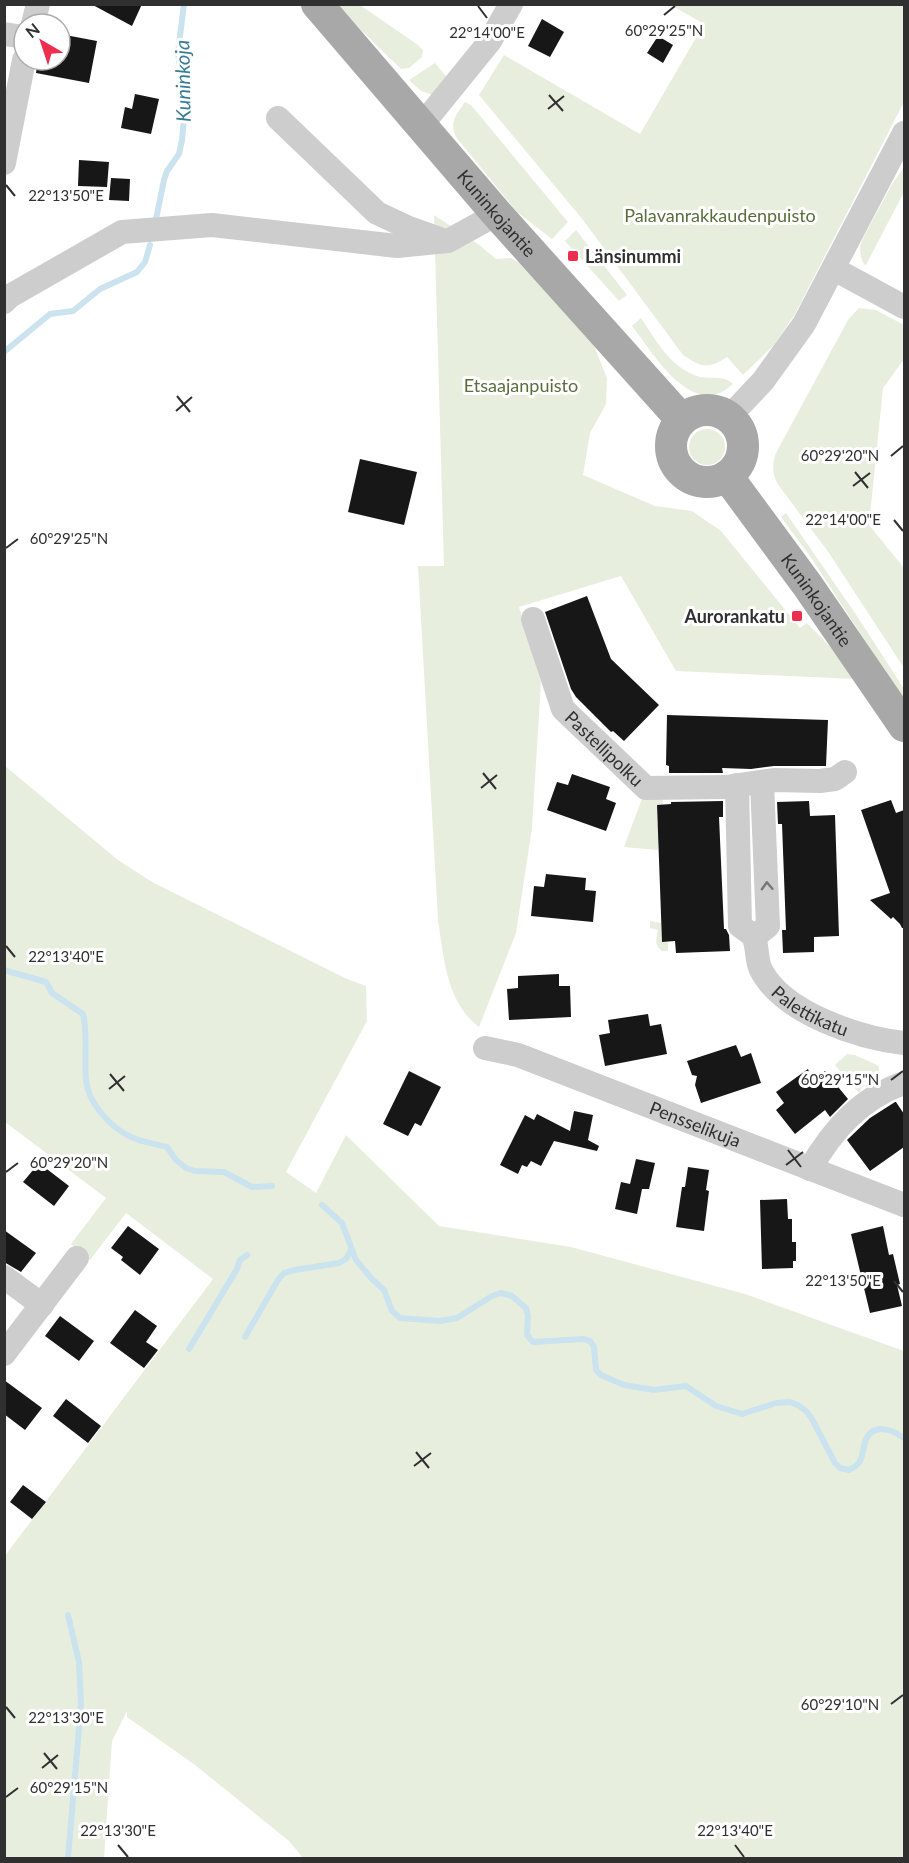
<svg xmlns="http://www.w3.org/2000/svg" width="909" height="1863" font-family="Lato,sans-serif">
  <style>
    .green { fill: #e8eede }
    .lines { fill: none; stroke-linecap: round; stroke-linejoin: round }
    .stream { stroke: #cae3ee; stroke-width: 6 }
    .building { fill: #171717 }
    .minor { stroke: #cdcdcd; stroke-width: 24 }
    .major { stroke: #a8a8a8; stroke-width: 32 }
    .oneway { stroke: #777 }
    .ticks { fill: none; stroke: #303030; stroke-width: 2 }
    .poi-dot { fill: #ec2e4f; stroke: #fff; stroke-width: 2 }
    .labels { text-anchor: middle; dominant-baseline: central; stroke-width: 6; stroke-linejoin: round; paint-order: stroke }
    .street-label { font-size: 18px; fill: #303030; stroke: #fff }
    .park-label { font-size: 18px; fill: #586e3b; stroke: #fff }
    .poi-label { font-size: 18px; font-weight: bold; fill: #303030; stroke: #fff; text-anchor: start }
    .water-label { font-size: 20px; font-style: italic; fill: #3a7c96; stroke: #fff }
    .ticks-label { font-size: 15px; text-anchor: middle; fill: #303030; stroke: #fff; stroke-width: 6; stroke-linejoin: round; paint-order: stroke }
  </style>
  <rect width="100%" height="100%" fill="#fff"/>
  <!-- green -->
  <g class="green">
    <polygon points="335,5 360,5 418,45 423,50 422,57 409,68 401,69"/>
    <path d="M671 5H904V102L795 314 774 345 743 375 727 357C708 370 701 367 683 355L583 220 479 95 504 55 640 134 704 24Z"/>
    <polygon points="435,63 450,81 433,95 421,91 409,80"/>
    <path d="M465 102 471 105 568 222 552 239 517 212 456 137C449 122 456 115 465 102Z"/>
    <path d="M904 167V192L866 265 864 264C859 255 859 248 863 238L891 186Z"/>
    <path d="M434 215 478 244 496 259 511 258 528 268 593 343 607 378 606 404 590 433 583 475 655 506 692 511 721 531 800 628 807 623 840 657 854 679 676 671 621 576 519 607 541 682 532 828 516 933 479 1027C446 1002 444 958 438 920L418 566H444Z"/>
    <polygon points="576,230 627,295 619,301 565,241"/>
    <path d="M859 308 876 310 904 325V359L883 388 869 525 904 568V668L829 553 777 483C772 472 772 465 776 453L848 320Z"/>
    <path d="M641 318C656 340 670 367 697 376 709 380 723 374 733 384 727 389 720 394 712 395 679 399 650 349 632 326Z"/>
    <circle cx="707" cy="447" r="18"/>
    <polygon points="786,513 857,616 904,689 904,701 812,559 781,517"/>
    <polygon points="5,766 118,860 152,882 347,979 366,986 367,1021 286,1172 316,1193 346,1135 439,1226 571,1247 745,1294 904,1351 904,1858 303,1858 289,1841 195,1765 127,1717 127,1711 112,1741 104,1858 5,1858 4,1557 213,1279 126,1213 90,1260 71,1244 106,1198 5,1122"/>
    <polygon points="643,796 663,796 663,805 657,806 657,823 664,843 658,843 658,850 624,847"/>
    <path d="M650 921 661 923 662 941 668 942V951H662C654 945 656 939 658 930L650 928Z"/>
    <polygon points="847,1054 855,1055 879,1066 879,1079 866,1079 859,1093 835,1065"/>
  </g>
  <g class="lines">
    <!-- stream -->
    <g class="stream">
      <polyline points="155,224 164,180 167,171 179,154 182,140 185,108 178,52 184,4"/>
      <polyline points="4,352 50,314 73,311 100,289 137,272 145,262 150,245"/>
      <path d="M4 970 46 982 52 993 83 1014C88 1035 84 1058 86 1080 88 1103 110 1127 131 1137 142 1142 156 1144 167 1147L176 1160 186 1168 195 1171 224 1172 252 1187 272 1186"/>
      <path d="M322 1205 342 1223 356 1260 371 1278 384 1290 392 1311 400 1318 440 1321 457 1318 492 1296 501 1293 512 1296 526 1308 528 1316 527 1335 533 1342 583 1339 590 1341 594 1347 596 1370 601 1375 624 1385 654 1390 686 1386 716 1406 742 1414 776 1403 790 1402 798 1405 807 1412 812 1419 835 1463 840 1468 849 1470C853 1468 858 1465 860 1461 863 1456 863 1448 865 1442 872 1422 891 1429 904 1438"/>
      <polyline points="245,1337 278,1280 284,1273 295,1270 339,1263 346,1259 351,1250"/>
      <polyline points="189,1349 237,1269 240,1260 247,1255"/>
      <polyline points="68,1858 81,1705 79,1662 68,1615"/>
    </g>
  </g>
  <!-- building -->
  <g class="building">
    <polygon points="91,4 142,4 132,26"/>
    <polygon points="542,19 564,32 550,57 528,46"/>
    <polygon points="60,34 97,41 89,83 36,73 38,60 60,60"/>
    <polygon points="658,36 673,45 663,63 647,53"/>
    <polygon points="135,94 159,99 151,134 121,128 125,107 132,109"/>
    <polygon points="79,160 109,162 107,187 78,186"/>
    <polygon points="111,178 130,179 129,201 109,200"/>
    <polygon points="360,459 417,472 404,525 348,512"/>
    <polygon points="587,596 611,659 659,705 624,741 613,731 611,732 576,697 571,689 545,612"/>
    <polygon points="667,715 828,720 826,766 774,766 751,769 722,768 723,773 669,773 669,766 666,765"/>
    <polygon points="572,774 610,787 606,799 616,803 606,831 547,810 557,782 568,785"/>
    <polygon points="891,800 896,813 904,810 904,928 902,928 900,924 893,917 891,919 870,900 890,893 861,810"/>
    <polygon points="723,801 723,817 719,817 724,929 726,929 729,935 730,951 676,953 675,941 662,942 657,805 671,804 671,802"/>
    <polygon points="809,801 810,816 835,815 839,936 814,937 814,952 783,953 782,930 786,930 782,824 778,824 777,802"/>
    <polygon points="546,874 586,878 585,890 596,891 593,922 531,916 534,886 544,887"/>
    <polygon points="559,974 559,986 570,986 571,1017 509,1020 507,989 518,988 518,976"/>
    <polygon points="648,1014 650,1026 661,1024 667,1054 605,1066 599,1035 610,1033 608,1020"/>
    <polygon points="736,1045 741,1057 751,1053 761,1083 701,1103 695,1085 697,1076 692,1075 687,1061"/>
    <polygon points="808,1069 812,1081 825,1071 848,1099 830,1117 825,1110 795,1134 776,1110 784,1103 776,1092"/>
    <polygon points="409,1071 441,1087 421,1126 415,1123 408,1136 383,1124"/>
    <polygon points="895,1102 896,1102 904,1114 904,1147 870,1171 847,1140 870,1118"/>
    <polygon points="574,1111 593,1115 588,1140 599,1146 597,1151 554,1141 541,1166 531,1161 527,1167 522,1165 518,1174 500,1165 525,1115 534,1120 537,1114 570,1131"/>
    <polygon points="636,1159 655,1163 649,1189 642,1189 637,1214 615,1209 621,1182 630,1184"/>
    <polygon points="39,1163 69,1186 54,1206 23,1182"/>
    <polygon points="688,1167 709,1170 706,1190 709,1191 704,1231 676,1227 682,1187 685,1187"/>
    <polygon points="787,1199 788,1219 792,1219 792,1242 796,1242 796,1261 793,1261 793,1268 762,1269 760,1200"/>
    <polygon points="128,1226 159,1249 140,1275 121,1260 123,1257 111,1248"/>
    <polygon points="883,1226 889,1255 893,1254 900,1284 897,1285 902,1306 870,1313 851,1234"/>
    <polygon points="4,1230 36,1253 21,1272 4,1262"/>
    <polygon points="135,1310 157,1326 146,1342 158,1350 144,1368 110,1343"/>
    <polygon points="60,1316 94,1341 79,1361 45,1336"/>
    <polygon points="4,1380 42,1408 25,1430 4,1414"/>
    <polygon points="66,1399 101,1426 88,1443 53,1416"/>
    <polygon points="23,1485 46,1502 32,1519 10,1502"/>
  </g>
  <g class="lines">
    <!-- minor -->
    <g class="minor">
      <polyline points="33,24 38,4"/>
      <polyline points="4,34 24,37"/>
      <polyline points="278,118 377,213 409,228 440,239"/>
      <polyline points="421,126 490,41 511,4"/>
      <polyline points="4,163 24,60"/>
      <polyline points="834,269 904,307"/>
      <polyline points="4,302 10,296 122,232 212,225 397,246 448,241 497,214"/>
      <polyline points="729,417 763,381 804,324 904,133"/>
      <path id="s1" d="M533 619 563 709 646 788 726 787 774 780 820 781 835 779 845 772"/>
      <path id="s2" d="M737 785 740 926C744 929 752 934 754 938 758 948 756 960 761 970 783 1013 859 1038 904 1043"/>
      <polyline points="754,937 768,926 762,782"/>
      <path id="s3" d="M485 1048 518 1055 904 1205"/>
      <path d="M810 1169C833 1129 861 1098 904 1083"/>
      <polyline points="4,1277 42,1305"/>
      <polyline points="4,1354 77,1258"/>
    </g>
    <!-- major -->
    <g class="major">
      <path id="s4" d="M317 4 497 214 682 420"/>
      <circle cx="707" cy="446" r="36"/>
      <path id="s5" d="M727 476 808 586 904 726"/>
    </g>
  </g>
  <!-- one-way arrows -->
  <defs><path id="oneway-chevron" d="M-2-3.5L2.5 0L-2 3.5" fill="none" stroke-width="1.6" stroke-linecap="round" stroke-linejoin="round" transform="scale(1.5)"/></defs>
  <use class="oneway" href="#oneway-chevron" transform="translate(767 886) rotate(-92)"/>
  <!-- ticks -->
  <path class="ticks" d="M478 6 487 18M664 15 675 6M549 95 563 111M548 109 564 96M6 185 15 196M177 396 190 412M176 411 192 397M891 456 903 446M855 472 868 488M853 486 870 473M894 520 903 531M6 548 18 539M483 773 496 789M481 788 497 775M6 946 15 957M110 1074 124 1091M891 1080 903 1071M109 1089 125 1076M788 1150 801 1167M786 1165 803 1152M6 1172 18 1163M894 1281 903 1292M416 1452 429 1468M414 1466 431 1453M891 1704 903 1695M6 1707 15 1718M44 1753 57 1769M42 1768 58 1755M6 1797 18 1788M118 1845 128 1857M735 1845 744 1857"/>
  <!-- markers -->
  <g class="poi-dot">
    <rect x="567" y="250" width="12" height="12" rx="3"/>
    <rect x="791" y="610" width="12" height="12" rx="3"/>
  </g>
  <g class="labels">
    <!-- street labels -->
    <g class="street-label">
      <text stroke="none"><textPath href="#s4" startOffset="276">Kuninkojantie</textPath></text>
      <text stroke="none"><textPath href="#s5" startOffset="153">Kuninkojantie</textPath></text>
      <text stroke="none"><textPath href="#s1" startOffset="152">Pastellipolku</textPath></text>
      <text stroke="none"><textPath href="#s2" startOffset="258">Palettikatu</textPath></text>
      <text stroke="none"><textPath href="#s3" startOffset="224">Pensselikuja</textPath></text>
    </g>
    <!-- park labels -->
    <g class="park-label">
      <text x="720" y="215">Palavanrakkaudenpuisto</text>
      <text x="521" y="385">Etsaajanpuisto</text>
    </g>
    <!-- poi labels -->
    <g class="poi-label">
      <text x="585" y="256">Länsinummi</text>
      <text x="785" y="616" text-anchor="end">Aurorankatu</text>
    </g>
    <!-- water labels -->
    <g class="water-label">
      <text transform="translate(182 81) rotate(-91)">Kuninkoja</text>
    </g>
  </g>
  <g class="ticks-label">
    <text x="664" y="36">60°29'25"N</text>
    <text x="487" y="38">22°14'00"E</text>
    <text x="66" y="201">22°13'50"E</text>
    <text x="840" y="461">60°29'20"N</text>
    <text x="843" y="525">22°14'00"E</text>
    <text x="69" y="544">60°29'25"N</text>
    <text x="66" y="962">22°13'40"E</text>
    <text x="840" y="1085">60°29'15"N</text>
    <text x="69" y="1168">60°29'20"N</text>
    <text x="843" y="1286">22°13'50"E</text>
    <text x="840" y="1710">60°29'10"N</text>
    <text x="66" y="1723">22°13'30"E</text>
    <text x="69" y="1793">60°29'15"N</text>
    <text x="118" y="1836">22°13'30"E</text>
    <text x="735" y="1836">22°13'40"E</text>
  </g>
  <!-- border -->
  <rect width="909" height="1863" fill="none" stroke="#303030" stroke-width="12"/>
  <!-- north arrow -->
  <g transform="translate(42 42) rotate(321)"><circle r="28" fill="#ffffff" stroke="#acacac" stroke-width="1.5"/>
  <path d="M0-4.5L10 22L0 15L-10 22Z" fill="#ec2e4f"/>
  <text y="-9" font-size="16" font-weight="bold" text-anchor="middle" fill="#303030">N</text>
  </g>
</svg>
